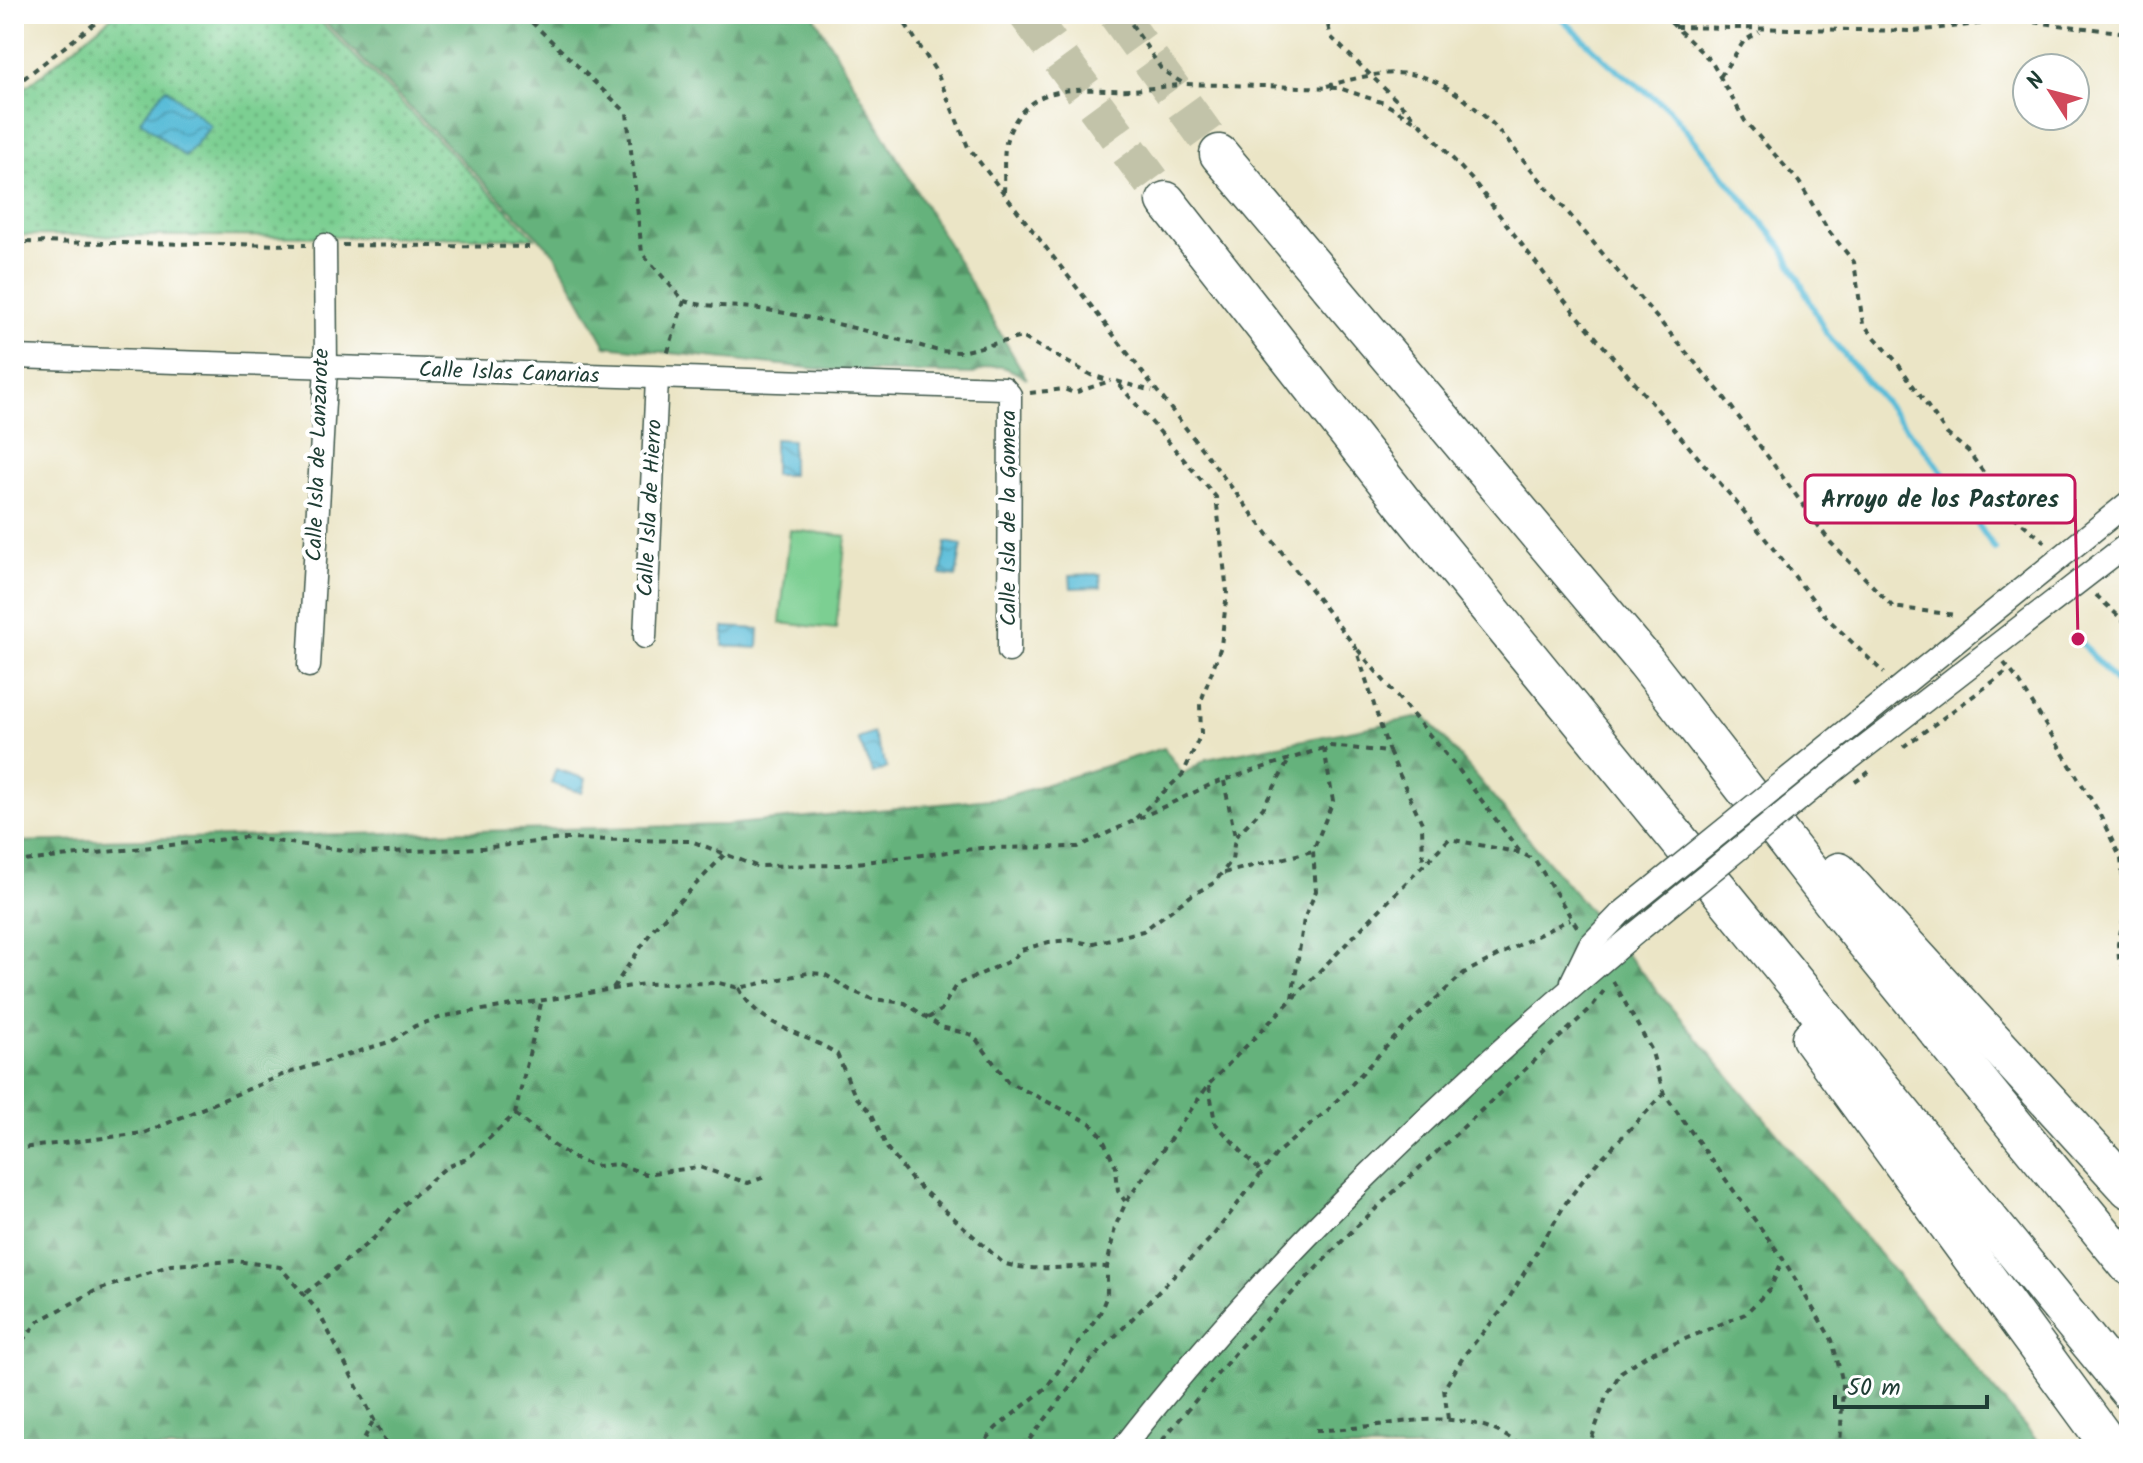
<svg xmlns="http://www.w3.org/2000/svg" width="2143" height="1463" font-family="Kalam,sans-serif">
  <style>
    .grass { fill: #7ccf92; stroke: #4e8663; stroke-width: 2 }
    .forest { fill: url(#forest-firs); stroke: #427858; stroke-width: 2 }
    .garden { fill: url(#garden-dots); stroke: #4e8663; stroke-width: 2 }
    .water { fill: url(#water-waves); stroke: #3c7c86; stroke-width: 2 }
    .lines { fill: none; stroke-linecap: round; stroke-linejoin: round }
    .stream { stroke: #59bcd8; stroke-width: 6 }
    .motorway-tunnel { stroke: #c2c3a9; stroke-width: 38; stroke-dasharray: 38 19; stroke-linecap: butt }
    .minor-casing { stroke: #3e564a; stroke-width: 25 }
    .motorway-casing { stroke: #3e564a; stroke-width: 41 }
    .path { stroke: #3e564a; stroke-width: 4; stroke-dasharray: 6 6; stroke-linecap: butt }
    .minor { stroke: #fff; stroke-width: 22 }
    .motorway { stroke: #fff; stroke-width: 38 }
    .minor-bridge-casing { stroke: #3e564a; stroke-width: 25; stroke-linecap: butt }
    .path-bridge { stroke: #3e564a; stroke-width: 4; stroke-dasharray: 6 6; stroke-linecap: butt }
    .minor-bridge { stroke: #fff; stroke-width: 22 }
    .labels { text-anchor: middle; dominant-baseline: central; stroke-width: 8; stroke-linejoin: round; paint-order: stroke }
    .street-label { font-size: 22px; fill: #1f3d34; stroke: #fff }
    .leader { fill: none; stroke: #c2185b; stroke-width: 3 }
    .callout-dot { fill: #c2185b; stroke: #fff; stroke-width: 3 }
    .callout { fill: #fff; stroke: #c2185b; stroke-width: 3 }
    .callout-label { font-size: 24px; text-anchor: middle; font-weight: bold; fill: #1f3d34 }
  </style>
  <defs>
    <pattern id="forest-firs" width="22" height="20" patternUnits="userSpaceOnUse" patternTransform="scale(2)"><rect width="22" height="20" fill="#65b27c"/><path d="M5 1l3.5 6h-7zM16 11l3.5 6h-7z" fill="#539266"/></pattern>
    <pattern id="garden-dots" width="8" height="8" patternUnits="userSpaceOnUse" patternTransform="scale(2)"><rect width="8" height="8" fill="#7ccf92"/><path d="M2 2h.1M6 6h.1" fill="none" stroke="#65a978" stroke-width="1.8" stroke-linecap="round"/></pattern>
    <pattern id="water-waves" width="16" height="10" patternUnits="userSpaceOnUse" patternTransform="scale(2)"><rect width="16" height="10" fill="#59bcd8"/><path d="M0 5q4-4 8 0t8 0" fill="none" stroke="#499ab0"/></pattern>
  </defs>
  <rect width="100%" height="100%" fill="#fff"/>
  <filter id="ink" filterUnits="userSpaceOnUse"><feTurbulence type="fractalNoise" baseFrequency=".0125" numOctaves="2"/><feDisplacementMap in="SourceGraphic" scale="16" xChannelSelector="R" yChannelSelector="G"/><feConvolveMatrix kernelMatrix="1 2 1 2 8 2 1 2 1" color-interpolation-filters="sRGB"/></filter>
  <filter id="wash" filterUnits="userSpaceOnUse"><feTurbulence type="fractalNoise" baseFrequency=".006" numOctaves="4" result="noise"/><feDisplacementMap in="SourceGraphic" scale="32" xChannelSelector="R" yChannelSelector="G"/><feGaussianBlur stdDeviation="1.8" result="paint"/><feColorMatrix in="noise" values="0 0 0 0 0 0 0 0 0 0 0 0 0 0 0 0 0 1.4 0 .05"/><feComposite in="paint" operator="in"/></filter>
  <g filter="url(#wash)">
    <rect width="100%" height="100%" fill="#ebe5c6"/>
    <!-- grass -->
    <polygon class="grass" points="790,530 846,536 836,629 780,623"/>
    <!-- forest -->
    <g class="forest">
      <path d="M317 14H813L1027 379C1006 366 996 361 974 374L828 370 606 346 554 253Z"/>
      <polygon points="1425,716 2044,1449 14,1449 14,842 726,825 1001,798 1164,748 1183,774 1207,759"/>
    </g>
    <!-- garden -->
    <polygon class="garden" points="115,14 313,14 535,238 14,235 14,97"/>
    <!-- water -->
    <g class="water">
      <polygon points="166,88 211,126 185,157 140,120"/>
      <polygon points="774,439 792,440 792,475 774,475"/>
      <polygon points="946,542 962,545 956,577 941,575"/>
      <polygon points="1100,574 1101,587 1071,588 1070,575"/>
      <polygon points="724,627 759,629 758,648 723,646"/>
      <polygon points="873,733 887,768 873,774 858,739"/>
      <polygon points="556,769 586,779 582,793 551,783"/>
    </g>
    <g class="lines">
      <!-- stream -->
      <g class="stream">
        <polyline points="1557,14 1612,66 1668,108 1783,248 1826,333 1932,458 1995,549"/>
        <polyline points="2078,639 2129,697"/>
      </g>
    </g>
  </g>
  <g filter="url(#ink)">
    <g class="lines">
      <!-- motorway-tunnel -->
      <g class="motorway-tunnel">
        <polyline points="1027,14 1166,201"/>
        <polyline points="1117,14 1219,154"/>
      </g>
      <!-- minor casing -->
      <g class="minor-casing">
        <g id="minor">
          <polyline points="14,357 1004,388 1010,395 1009,651"/>
          <polyline points="645,637 657,379"/>
          <polyline points="309,666 326,367 325,245"/>
          <polyline points="1840,736 2129,502"/>
          <polyline points="1838,768 2129,543"/>
          <polyline points="1572,981 1589,946 1620,914"/>
          <path d="M1122 1449C1271 1257 1452 1088 1637 932"/>
        </g>
      </g>
      <!-- motorway casing -->
      <g class="motorway-casing">
        <g id="motorway">
          <polyline points="1219,154 1646,662 1844,916 2129,1266"/>
          <polyline points="1166,201 1407,508 2129,1391"/>
          <polyline points="1839,872 2129,1189"/>
          <polyline points="1811,1038 2112,1449"/>
        </g>
      </g>
      <!-- path -->
      <g class="path">
        <polyline points="523,14 627,113 642,253 684,301 666,358"/>
        <polyline points="899,14 937,73 968,147 1356,648 1389,752"/>
        <polyline points="1125,14 1162,70 1184,84 1339,88 1384,103 1422,125 1475,183 1565,301 1742,509 1828,619 1884,673"/>
        <polyline points="1325,14 1331,37 1418,121"/>
        <polyline points="1662,14 1711,61 1745,121 1799,182 1828,230 1854,262 1863,324 1896,361 1947,434 1968,451 1986,476 2000,505 2045,542"/>
        <polyline points="1675,27 1914,31 2014,20 2129,33"/>
        <polyline points="1720,77 1744,41 1759,32"/>
        <polyline points="14,86 107,14"/>
        <path d="M1327 86C1406 63 1433 68 1493 124L1724 397 1831 543 1893 607 1956 615"/>
        <path d="M1004 192C1005 175 1002 151 1008 136 1030 77 1082 92 1132 90 1148 89 1165 86 1182 85"/>
        <polyline points="14,242 306,245"/>
        <polyline points="343,245 532,247"/>
        <path d="M684 301C707 308 728 305 752 308 815 316 878 334 939 351L961 352 1022 337 1091 375 1111 381"/>
        <polyline points="1030,393 1064,389 1074,393 1110,381"/>
        <polyline points="2096,595 2129,626"/>
        <polyline points="1358,650 1459,770 1520,852"/>
        <polyline points="2004,663 2018,680 2097,809 2121,859 2126,907 2118,944 2119,959 2129,976"/>
        <polyline points="1903,747 2009,670"/>
        <polyline points="1224,781 1235,837"/>
        <polyline points="1136,818 1183,774 1201,734 1200,704 1221,646 1227,592 1216,497 1116,381 1152,391"/>
        <polyline points="14,862 244,837 366,853 482,848 562,839 691,841 756,866 839,865 981,848 1078,847 1212,784 1330,746 1389,752 1422,823 1423,866"/>
        <polyline points="1224,873 1313,851"/>
        <polyline points="1613,981 1651,1049 1664,1094 1783,1259 1832,1340 1843,1383 1840,1449"/>
        <polyline points="613,988 654,928 725,854"/>
        <path d="M739 988C758 1027 804 1032 837 1054L855 1096 871 1112 887 1148 912 1180 1003 1263C1033 1274 1073 1264 1107 1267"/>
        <polyline points="1292,998 1304,919 1316,891 1313,851 1333,801 1324,748"/>
        <polyline points="928,1018 941,1010 956,985 1012,960 1021,950 1049,942 1071,940 1090,944 1143,931 1192,895 1214,883 1232,860 1235,837 1263,808 1289,760"/>
        <polyline points="1209,1086 1215,1123 1262,1173"/>
        <polyline points="515,1114 553,1145 579,1161 598,1166 618,1164 646,1174 699,1167 748,1183 768,1176"/>
        <polyline points="14,1149 144,1133 282,1075 392,1041 415,1026 445,1016 644,984 719,983 739,988 808,973 824,974 850,990 872,999 905,1003 941,1027 973,1035 1008,1082 1090,1123 1101,1135 1116,1167 1118,1191 1125,1201"/>
        <polyline points="306,1293 374,1238 400,1208 445,1168 468,1158 515,1114 542,999"/>
        <polyline points="14,1350 39,1321 95,1291 171,1265 236,1261 280,1267 318,1311 389,1449"/>
        <polyline points="1448,1419 1444,1389 1465,1354 1502,1310 1567,1201 1595,1165 1664,1094"/>
        <path d="M1316 1430C1387 1431 1464 1396 1524 1449"/>
        <polyline points="359,1449 374,1419"/>
        <polyline points="979,1449 996,1428 1046,1388 1100,1313 1107,1295 1107,1267 1115,1227 1126,1202 1209,1084 1449,839 1521,853 1535,860 1579,930"/>
        <polyline points="1022,1449 1090,1362 1212,1237 1278,1152 1328,1110 1399,1033 1464,973 1570,919"/>
        <polyline points="1155,1449 1240,1347 1354,1229 1590,1009 1606,988"/>
        <polyline points="1588,1449 1606,1397 1621,1372 1647,1355 1745,1314 1770,1289 1783,1259"/>
      </g>
      <!-- minor -->
      <use href="#minor" class="minor"/>
      <!-- motorway -->
      <use href="#motorway" class="motorway"/>
      <!-- minor-bridge casing -->
      <g class="minor-bridge-casing">
        <g id="minor-bridge">
          <polyline points="1620,914 1840,736"/>
          <polyline points="1637,932 1838,768"/>
        </g>
      </g>
      <!-- path-bridge -->
      <polyline class="path-bridge" points="1855,782 1869,772"/>
      <!-- minor-bridge -->
      <use href="#minor-bridge" class="minor-bridge"/>
    </g>
  </g>
  <g class="labels">
    <!-- street labels -->
    <g class="street-label">
      <text transform="translate(509 374) rotate(2)">Calle Islas Canarias</text>
      <text transform="translate(319 455) rotate(-88)">Calle Isla de Lanzarote</text>
      <text transform="translate(651 508) rotate(-87)">Calle Isla de Hierro</text>
      <text transform="translate(1009 518) rotate(-90)">Calle Isla de la Gomera</text>
    </g>
  </g>
  <!-- callouts -->
  <path class="leader" d="M2078 639L2075 499"/>
  <circle class="callout-dot" cx="2078" cy="639" r="8"/>
  <rect class="callout" x="1805" y="475" width="270" height="48" rx="8"/>
  <g class="callout-label">
    <text x="1940" y="507">Arroyo de los Pastores</text>
  </g>
  <!-- margin -->
  <rect width="2143" height="1463" fill="none" stroke="#fff" stroke-width="48"/>
  <!-- north arrow -->
  <g transform="translate(2051 92) rotate(306)"><circle r="38" fill="#ffffff" stroke="#a5b1ae" stroke-width="2"/>
  <path d="M0-6L14 30L0 20L-14 30Z" fill="#d1495b"/>
  <text y="-12" font-size="22" font-weight="bold" text-anchor="middle" fill="#1f3d34">N</text>
  </g>
  <!-- scale -->
  <path d="M1835 1395v12h152v-12" fill="none" stroke="#1f3d34" stroke-width="4"/>
  <text x="1847" y="1395" font-size="24" fill="#1f3d34" stroke="#ffffff" stroke-width="6" paint-order="stroke">50 m</text>
</svg>
